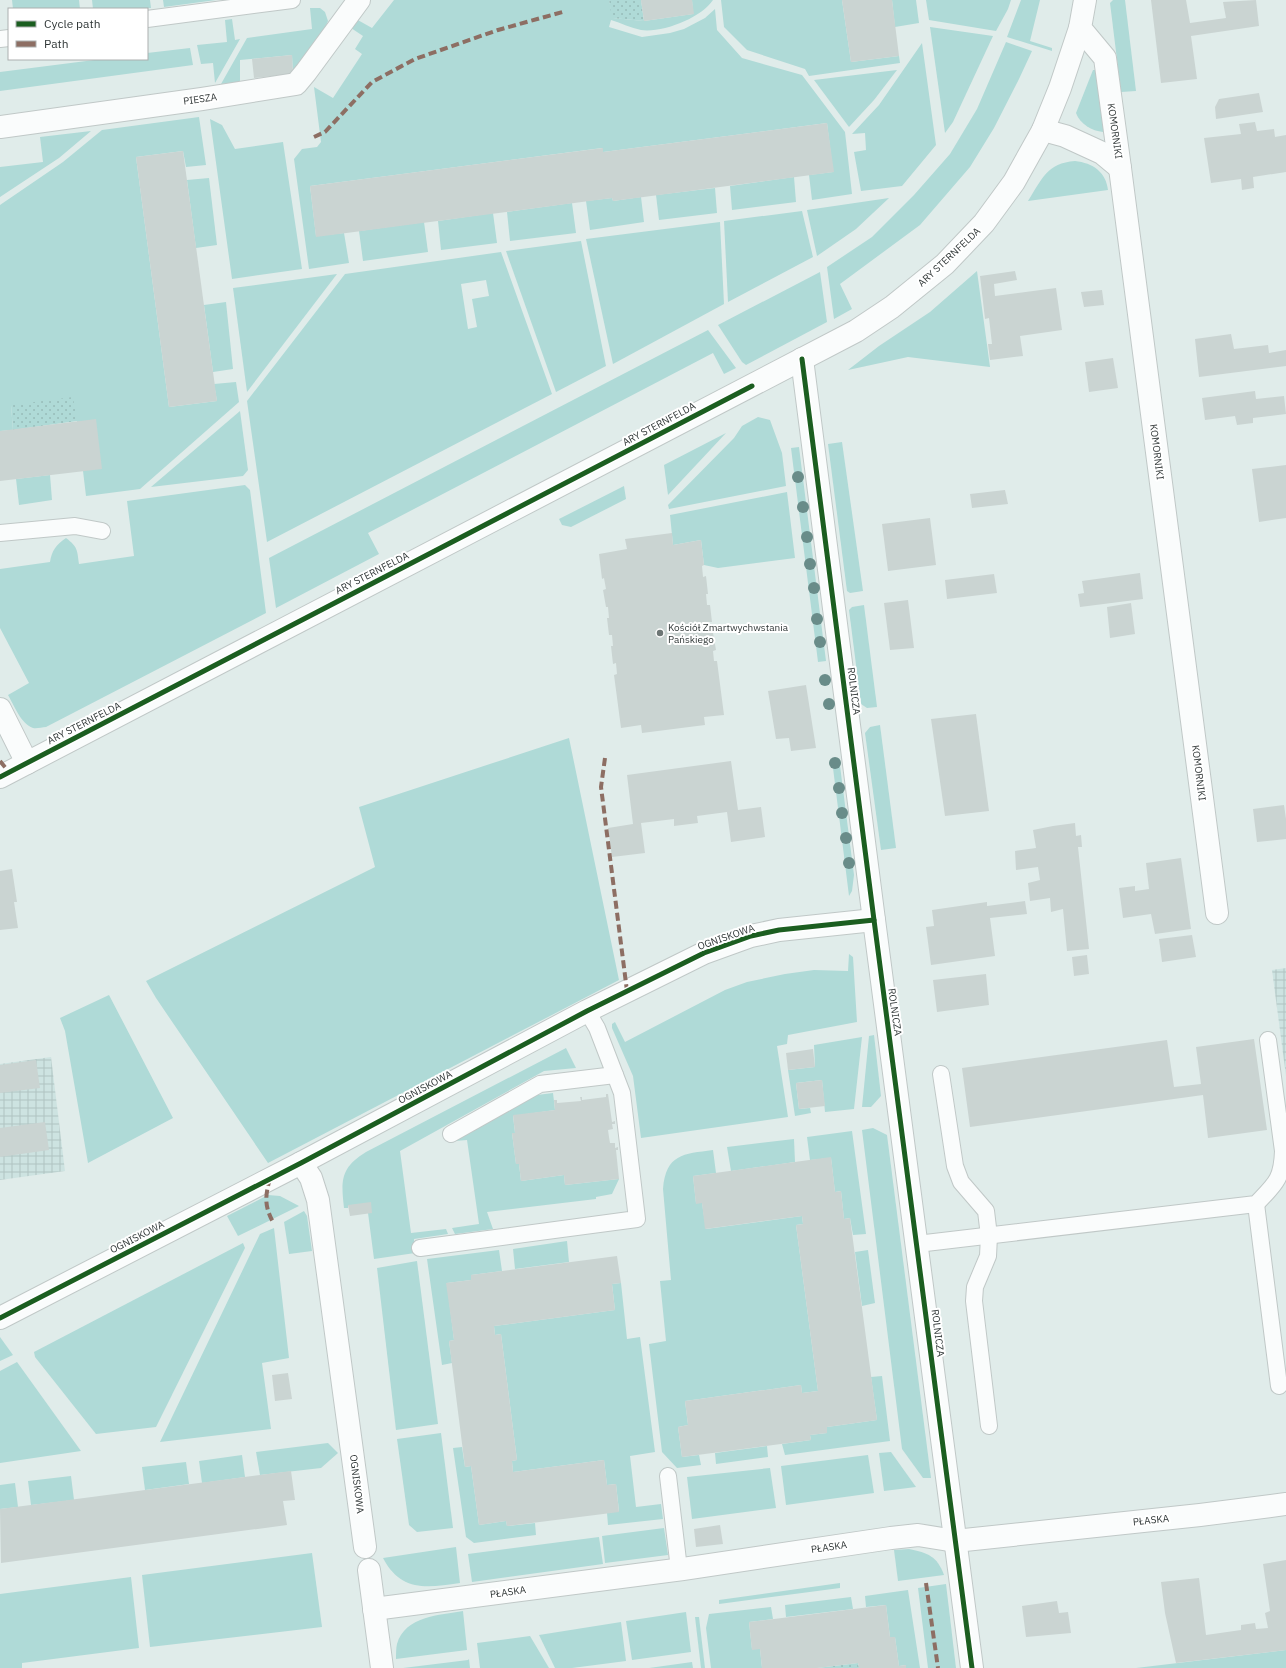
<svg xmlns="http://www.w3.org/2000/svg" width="1286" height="1668" font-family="'IBM Plex Sans',sans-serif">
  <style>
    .industrial { fill: url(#industrial-grid) }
    .green { fill: #afdad7; fill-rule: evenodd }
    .garden { fill: url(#garden-dots) }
    .building { fill: #cad4d2 }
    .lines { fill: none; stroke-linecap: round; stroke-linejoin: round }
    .service-casing { stroke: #c0c8c7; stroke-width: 18 }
    .minor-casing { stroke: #c0c8c7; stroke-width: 24 }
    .service { stroke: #fafcfc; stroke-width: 16 }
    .minor { stroke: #fafcfc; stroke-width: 22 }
    .quiet { stroke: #8d6e63; stroke-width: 4; stroke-dasharray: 8 4; stroke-linecap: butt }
    .cycleway-casing { stroke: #fff; stroke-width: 8 }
    .cycleway { stroke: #1b5e20; stroke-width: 5 }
    .tree { fill: #698c89 }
    .poi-dot { fill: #6d7675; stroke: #fff; stroke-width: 1.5 }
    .labels { text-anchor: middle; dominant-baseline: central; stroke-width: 4; stroke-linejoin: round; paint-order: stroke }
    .street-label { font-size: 10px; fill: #2f3636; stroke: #fff }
    .poi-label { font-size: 10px; fill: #2f3636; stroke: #fff; text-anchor: start }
  </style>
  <defs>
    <pattern id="industrial-grid" width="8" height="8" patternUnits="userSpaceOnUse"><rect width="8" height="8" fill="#cde3e1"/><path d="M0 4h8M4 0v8" fill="none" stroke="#b0c3c2"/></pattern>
    <pattern id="garden-dots" width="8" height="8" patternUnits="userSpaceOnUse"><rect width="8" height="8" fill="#afdad7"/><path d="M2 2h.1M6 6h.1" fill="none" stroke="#97bcb9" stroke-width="1.8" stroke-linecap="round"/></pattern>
  </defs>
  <rect width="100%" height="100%" fill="#e0ecea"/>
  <!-- industrial -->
  <g class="industrial">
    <polygon points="1286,968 1286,1076 1272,970"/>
    <polygon points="51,1057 65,1171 0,1180 0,1064"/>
  </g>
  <!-- green -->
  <g class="green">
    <polygon points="12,0 79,0 80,9 13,9"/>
    <polygon points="92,0 150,0 151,8 93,9"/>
    <polygon points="163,0 216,0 164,7"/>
    <path d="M394 0H609L613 18 644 21 693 14 692 0H713C701 18 663 33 641 30 631 28 621 23 611 20L609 27 642 37 670 33 684 29 705 18 715 9 717 30 742 58 802 75 845 132 852 194 812 200 809 175 833 172 827 123 603 152 602 148 310 186 316 236 344 233 349 263 309 269 294 159 302 149 317 147 321 142 314 87 333 98 362 54 355 49 363 36 351 28 356 19 372 28Z"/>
    <polygon points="721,0 842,0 851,62 899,56 900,63 809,76 805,69 747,50 724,27"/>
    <polygon points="892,0 916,0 919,23 895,27"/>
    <polygon points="926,0 1011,0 1008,9 996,31 929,20"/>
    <polygon points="1021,0 1040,0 1030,41 1052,48 1052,51 1007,37"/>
    <polygon points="1113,0 1125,0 1136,91 1121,92 1110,3"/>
    <polygon points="310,8 320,8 325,12 328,21 324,30 293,74 292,55 240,60 240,82 221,84 247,38 312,29"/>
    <polygon points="232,19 235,40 240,39 215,83 213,63 201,64 197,45 227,42 225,20"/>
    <polygon points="930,27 993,36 953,122 945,133"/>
    <polygon points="1006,42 1032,51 1019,79 994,128 970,167 920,225 840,284 852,309 834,319 827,267 872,237 914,195 950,154 977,109"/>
    <polygon points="922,43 936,145 902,186 861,191 854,152 866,150 865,133 852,134 879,105"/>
    <polygon points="190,48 193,65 0,91 0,72 102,59 147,59 147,53"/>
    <polygon points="897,70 874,100 849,127 814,80"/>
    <path d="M1093 70H1097L1105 129 1103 132C1092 131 1080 124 1076 113Z"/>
    <polygon points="199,117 206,165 186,167 183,151 136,157 169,407 217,401 214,384 236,382 239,402 140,489 86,496 77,421 11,405 13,430 0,431 0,205 63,162 102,130"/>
    <polygon points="210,119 222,125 235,149 283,142 302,269 232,279"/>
    <polygon points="91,131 59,158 0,197 0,167 43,162 40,137"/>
    <path d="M1075 161C1093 163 1106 172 1108 190L1028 201C1042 179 1047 163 1075 161Z"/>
    <polygon points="794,177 796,202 732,210 730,186"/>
    <polygon points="209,178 217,245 196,248 187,180"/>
    <polygon points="715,188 717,213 659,220 656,195"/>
    <polygon points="641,197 644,222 590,230 586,201 612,198 613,201"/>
    <polygon points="889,198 856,229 817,256 807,210"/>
    <polygon points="572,203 576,233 510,241 507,212"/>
    <polygon points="802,211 813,257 728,302 724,221"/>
    <polygon points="493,213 497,243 441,250 438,221"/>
    <polygon points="424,222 428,252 363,261 359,231"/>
    <polygon points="720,222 724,304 613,364 586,239"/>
    <polygon points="581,241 606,366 556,392 506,251"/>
    <path d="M501 252 552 394 267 542 247 401 345 274ZM486 280 489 296 472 299 477 327 468 329 461 284Z"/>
    <polygon points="977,271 990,367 908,357 848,370 879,346 930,312"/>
    <polygon points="820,272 827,322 746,365 742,362 718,325"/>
    <polygon points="337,274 247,392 233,288"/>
    <polygon points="226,302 233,369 213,372 204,305"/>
    <polygon points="708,330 736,368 724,374 713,353 368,533 379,554 276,608 269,558"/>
    <polygon points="240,411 248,470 243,476 151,487"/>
    <polygon points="758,417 770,420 782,453 786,486 669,509 668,505 734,438 742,426"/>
    <polygon points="726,433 668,495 664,465"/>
    <polygon points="842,442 863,591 850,593 847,591 828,444"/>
    <polygon points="799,447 826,661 818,662 791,448"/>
    <polygon points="50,475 52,500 19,505 16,479"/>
    <path d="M245 485 250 490 266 613 46 727C42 727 37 729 33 728 21 724 14 705 8 695L29 683 0 628V569L50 562C52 550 56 545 66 538 78 547 77 550 79 564L134 556 127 501Z"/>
    <polygon points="624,486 626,499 571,527 562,525 559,519"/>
    <polygon points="787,492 795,558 718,568 704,565 701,540 673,545 670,515"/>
    <polygon points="864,605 877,707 867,708 861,704 849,610 852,607"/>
    <polygon points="880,725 896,848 881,850 865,733 870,727"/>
    <polygon points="569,738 619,980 268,1163 156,998 146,981 375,867 359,807"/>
    <polygon points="839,758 854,875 852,891 849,896 832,760"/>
    <polygon points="849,954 853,957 857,1022 788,1035 787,1044 777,1046 788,1117 641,1138 633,1076 612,1028 612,1024 615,1022 625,1042 725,990 747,982 785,974 814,970 848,971"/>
    <polygon points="109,995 173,1118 88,1163 65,1031 60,1018"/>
    <polygon points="874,1035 881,1096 871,1107 862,1107 869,1036"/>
    <polygon points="862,1037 854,1109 825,1112 822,1080 796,1083 799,1109 810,1108 811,1113 795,1116 788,1070 815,1067 814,1045"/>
    <path d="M566 1048 576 1068 544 1071 400 1151 411 1233 446 1229 448 1234 414 1239 415 1253 374 1259 368 1213 348 1205V1208H344C341 1181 340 1168 366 1152Z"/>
    <polygon points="553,1093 555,1110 513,1116 515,1133 512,1133 516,1164 519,1164 521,1181 564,1175 565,1185 619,1179 612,1194 596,1197 596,1199 487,1212 493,1229 455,1234 452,1228 479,1224 467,1140 455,1141 537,1095"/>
    <polygon points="873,1128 887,1135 931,1478 923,1478 902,1449 862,1130"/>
    <polygon points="852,1131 866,1234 853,1235 850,1218 844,1219 841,1191 835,1192 831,1158 810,1160 807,1137"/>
    <polygon points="794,1139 795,1162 731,1171 727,1147"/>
    <path d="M713 1150 716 1173 693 1176 696 1203H702L706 1229 802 1216 803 1224 796 1225 818 1391 802 1393 801 1385 685 1401 688 1425 678 1427 682 1457 699 1455 701 1465 677 1468 662 1452 649 1344 666 1341 660 1281 671 1280 663 1189C666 1154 683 1154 713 1150Z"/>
    <polygon points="268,1195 280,1196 299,1206 238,1236 227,1216"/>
    <polygon points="304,1211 307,1216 312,1251 289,1254 284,1222"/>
    <polygon points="274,1228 289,1358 262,1363 271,1429 160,1442 260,1234"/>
    <polygon points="567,1241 569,1262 515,1269 513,1249"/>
    <polygon points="243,1243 245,1248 156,1427 96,1434 35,1357 34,1352"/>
    <polygon points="499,1250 502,1271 471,1275 471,1280 447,1283 454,1340 449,1341 452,1363 442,1365 427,1259"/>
    <polygon points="868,1250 875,1303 862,1306 855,1252"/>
    <polygon points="417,1261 438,1424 396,1430 377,1268"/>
    <polygon points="621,1283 627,1339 640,1337 655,1452 630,1456 636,1507 661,1504 663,1519 608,1525 607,1513 619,1511 616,1484 607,1485 604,1460 513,1472 512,1461 517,1460 501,1334 495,1335 494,1326 615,1310 612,1284"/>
    <polygon points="0,1337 13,1355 0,1361"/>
    <polygon points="17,1362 81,1451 0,1463 0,1371"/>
    <polygon points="882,1376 890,1441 785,1455 782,1444 811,1440 810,1435 827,1433 827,1427 877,1420 871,1377"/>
    <polygon points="441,1433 453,1528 417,1532 409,1525 397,1439"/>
    <polygon points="328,1443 338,1453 321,1468 260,1475 256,1452"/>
    <polygon points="767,1446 768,1457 716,1464 715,1453"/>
    <polygon points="462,1447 465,1467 471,1466 479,1525 506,1521 507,1526 535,1523 536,1535 474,1543 466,1537 453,1448"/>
    <polygon points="891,1452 916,1487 884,1491 879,1453"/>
    <polygon points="242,1455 245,1477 202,1483 199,1461"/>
    <polygon points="868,1455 874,1493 786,1505 781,1466"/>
    <polygon points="186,1462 189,1484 145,1490 142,1467"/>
    <polygon points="770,1468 776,1508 692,1519 687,1477"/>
    <polygon points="71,1476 74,1500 31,1505 28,1481"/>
    <polygon points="15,1483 18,1507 0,1509 0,1485"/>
    <polygon points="664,1528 668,1555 605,1563 602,1536"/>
    <polygon points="599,1537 603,1564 472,1582 468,1554"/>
    <path d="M456 1547 460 1583C426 1588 401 1592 383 1558Z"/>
    <path d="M909 1549C928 1553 937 1556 944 1575L898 1581 894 1550Z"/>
    <polygon points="312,1553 322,1627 150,1647 142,1575"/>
    <polygon points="131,1577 139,1648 22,1663 22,1668 0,1668 0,1594"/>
    <polygon points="840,1583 840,1588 719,1604 719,1600"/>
    <polygon points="946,1584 956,1668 928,1668 918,1588"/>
    <polygon points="908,1590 920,1668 906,1668 906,1665 899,1666 895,1637 890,1637 886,1605 866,1607 865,1596"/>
    <polygon points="851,1597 853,1609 786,1617 785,1605"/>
    <polygon points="771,1607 773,1619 749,1622 752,1649 760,1649 762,1668 711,1668 706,1628 709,1614"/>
    <path d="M463 1611 467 1650 396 1659C396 1654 396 1648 397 1644 405 1616 440 1615 463 1611Z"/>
    <polygon points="686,1612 691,1652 632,1660 626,1621"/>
    <polygon points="695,1617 699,1617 705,1668 701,1668"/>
    <polygon points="621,1622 626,1661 572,1668 555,1668 539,1635"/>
    <polygon points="530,1636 549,1668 480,1668 477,1643"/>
    <polygon points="1286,1650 1286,1668 1136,1668"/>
    <polygon points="469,1659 470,1668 403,1668 468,1660"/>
    <polygon points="692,1662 693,1668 649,1668"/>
  </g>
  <!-- garden -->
  <g class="garden">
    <polygon points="609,0 641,0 644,21 612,18"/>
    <polygon points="73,397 77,421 13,430 11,405"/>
    <polygon points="858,1663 859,1668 817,1668"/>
  </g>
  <!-- building -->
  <g class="building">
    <polygon points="641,0 692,0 694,14 644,21"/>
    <polygon points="842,0 892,0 899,56 851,62"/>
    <polygon points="1151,0 1186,0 1190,23 1226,18 1223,2 1256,0 1259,26 1191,36 1197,79 1161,83"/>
    <polygon points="292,55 293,74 254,78 252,59"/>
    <polygon points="1259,93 1263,112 1216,119 1215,107 1219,99"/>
    <polygon points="1255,122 1257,131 1274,129 1275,137 1286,135 1286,172 1253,177 1254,188 1242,190 1241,179 1211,183 1204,138 1241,134 1239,124"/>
    <polygon points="827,123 834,172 613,201 612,198 316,237 310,186 603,148 603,152"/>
    <polygon points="183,151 217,401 169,407 136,157"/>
    <polygon points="1015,271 1017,280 994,284 995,296 1056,288 1062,330 1020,336 1023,356 990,360 988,344 992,344 989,318 985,319 980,276"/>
    <polygon points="1102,290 1104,305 1084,307 1081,292"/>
    <polygon points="1231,334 1234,349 1268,345 1269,353 1286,350 1286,366 1199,377 1195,339"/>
    <polygon points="1113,358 1118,388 1089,392 1085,362"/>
    <polygon points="1255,391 1256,399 1284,396 1286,414 1253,418 1253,423 1237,425 1235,416 1205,420 1202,398"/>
    <polygon points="96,419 102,469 0,481 0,431"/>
    <polygon points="1286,465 1286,518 1259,522 1252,469"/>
    <polygon points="1005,490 1008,504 972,508 970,494"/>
    <polygon points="930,518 936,565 888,571 882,524"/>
    <polygon points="672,533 673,545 701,540 704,565 702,566 703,577 706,576 708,594 706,594 707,605 710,605 712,622 709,622 711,633 713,633 716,650 713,651 714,661 717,661 724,715 704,717 705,725 642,733 641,725 621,728 614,675 617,674 616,663 613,664 611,646 613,646 612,635 609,635 607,618 609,618 608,607 606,607 603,590 606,589 604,578 602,579 599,554 627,549 625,539"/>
    <polygon points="1140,573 1143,599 1080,607 1078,594 1084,593 1082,581"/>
    <polygon points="994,574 997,593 947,599 945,580"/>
    <polygon points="908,600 914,648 890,650 884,603"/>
    <polygon points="1131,603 1135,634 1110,638 1107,607"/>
    <polygon points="806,685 816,748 791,751 789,738 776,739 768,691"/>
    <polygon points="976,714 989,811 945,816 931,719"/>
    <polygon points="731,761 738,810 761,807 765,837 731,842 727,812 697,816 698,823 674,826 674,819 641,823 645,853 612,857 608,828 633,824 627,775"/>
    <polygon points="1284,805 1286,819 1286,839 1257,842 1253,809"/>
    <polygon points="1075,823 1076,836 1081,835 1082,847 1078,847 1089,949 1067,951 1063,909 1051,912 1050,898 1030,901 1028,883 1040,880 1038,867 1016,870 1015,851 1036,848 1033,830 1053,826"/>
    <polygon points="1181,858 1191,929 1155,934 1151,914 1123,918 1119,888 1135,886 1135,891 1149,889 1146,863"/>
    <polygon points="12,869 17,902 14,902 18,928 0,930 0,871"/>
    <polygon points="1025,901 1027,914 990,918 995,956 931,965 926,927 934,926 932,910 987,902 987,906"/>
    <polygon points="1192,935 1196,957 1162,962 1159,939"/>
    <polygon points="1087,955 1089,974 1074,976 1072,957"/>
    <polygon points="986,974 989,1005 937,1012 933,980"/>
    <polygon points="1254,1039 1267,1130 1208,1138 1203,1095 970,1127 962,1068 1167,1040 1174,1087 1201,1084 1196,1047"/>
    <polygon points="813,1049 815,1067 788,1070 786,1053"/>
    <polygon points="36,1060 40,1088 0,1093 0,1065"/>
    <polygon points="822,1080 825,1106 799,1109 796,1083"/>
    <polygon points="606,1094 608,1094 612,1122 615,1121 615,1124 612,1124 613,1129 608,1130 609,1137 610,1143 615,1143 615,1148 618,1147 618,1150 616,1150 619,1179 565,1185 564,1175 521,1181 519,1164 516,1164 512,1133 515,1133 513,1115 555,1110 554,1100 557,1100 557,1103 581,1101 580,1097 582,1097 582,1100 606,1097"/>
    <polygon points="45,1122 49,1150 0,1157 0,1128"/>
    <polygon points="831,1157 835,1192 841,1191 844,1219 850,1218 877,1420 827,1427 827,1433 810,1435 811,1440 682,1457 678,1427 688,1425 685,1401 801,1385 802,1393 818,1391 796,1225 803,1224 802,1216 705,1229 702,1203 696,1204 693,1176"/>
    <polygon points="371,1202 372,1213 350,1216 348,1205"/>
    <polygon points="617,1256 621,1283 612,1284 615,1310 494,1326 495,1335 501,1334 517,1460 512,1461 513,1472 604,1460 607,1485 616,1484 619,1512 507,1526 506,1521 479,1525 471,1466 465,1467 449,1341 454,1340 446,1283 471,1280 471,1275"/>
    <polygon points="288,1373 292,1399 275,1401 272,1375"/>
    <polygon points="291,1471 295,1500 283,1501 287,1525 1,1563 0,1509"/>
    <polygon points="720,1525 723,1544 696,1547 694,1529"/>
    <polygon points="1286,1560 1286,1650 1176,1663 1165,1613 1161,1582 1199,1578 1206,1635 1241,1630 1241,1625 1255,1623 1256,1629 1268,1628 1265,1613 1270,1611 1263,1564"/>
    <polygon points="1057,1601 1059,1613 1068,1612 1071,1633 1026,1637 1022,1606"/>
    <polygon points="886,1605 890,1637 895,1637 899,1666 906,1665 906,1668 859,1668 858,1663 817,1668 762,1668 760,1649 752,1650 749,1622"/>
  </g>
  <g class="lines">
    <!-- service casing -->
    <g class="service-casing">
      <g id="service">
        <polyline points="147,19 292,0"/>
        <polyline points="0,39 9,38"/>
        <polyline points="0,533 75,526 102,531"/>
        <polyline points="941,1074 955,1166 961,1182 986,1211 989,1236 988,1256 975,1287 974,1301 989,1426"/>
        <polyline points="451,1134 540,1084 615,1075"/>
        <polyline points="1256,1204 1279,1386"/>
        <path d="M917 1244 1256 1204C1275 1184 1282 1180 1283 1151L1268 1040"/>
        <polyline points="420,1248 637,1219 622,1093 597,1028 587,1011"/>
        <polyline points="668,1476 679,1569"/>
      </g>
    </g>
    <!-- minor casing -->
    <g class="minor-casing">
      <g id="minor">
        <polyline points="1085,0 1080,28 1105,58 1120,168 1217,913"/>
        <polyline points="0,127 202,99 296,84 306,72 359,0"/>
        <polyline points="1043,130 1065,136 1102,153 1120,168"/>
        <polyline points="802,359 874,920 972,1668"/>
        <polyline points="0,709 27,763"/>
        <polyline points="0,777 856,331 892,307 945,264 984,223 1014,182 1043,130 1060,88 1080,28"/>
        <polyline points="301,1163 311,1178 318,1200 365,1547"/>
        <polyline points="0,1318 301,1163 587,1011 704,953 751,936 779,930 874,920"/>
        <polyline points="369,1570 382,1668"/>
        <polyline points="374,1609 683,1569 891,1538 918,1535 955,1541 1200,1515 1286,1504"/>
      </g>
    </g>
    <!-- service -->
    <use href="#service" class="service"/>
    <!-- minor -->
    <use href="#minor" class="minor"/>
    <!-- quiet -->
    <g class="quiet">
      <polyline points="314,137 325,132 372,82 415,59 498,30 566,11"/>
      <polyline points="605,758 601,787 627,991"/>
      <polyline points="0,761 9,772"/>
      <path d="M270 1178C265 1197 264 1206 274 1224"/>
      <polyline points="926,1583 938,1668"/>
    </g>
    <!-- cycleway casing -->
    <g class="cycleway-casing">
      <g id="cycleway">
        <polyline points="802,359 874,920 972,1668"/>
        <polyline points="0,777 752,386"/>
        <polyline points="0,1318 301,1163 587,1011 704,953 751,936 779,930 874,920"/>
      </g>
    </g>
    <!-- cycleway -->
    <use href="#cycleway" class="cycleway"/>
  </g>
  <!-- trees -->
  <g class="tree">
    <circle cx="798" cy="477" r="6"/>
    <circle cx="803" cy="507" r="6"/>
    <circle cx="807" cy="537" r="6"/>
    <circle cx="810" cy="564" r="6"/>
    <circle cx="814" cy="588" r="6"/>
    <circle cx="817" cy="619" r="6"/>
    <circle cx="820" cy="642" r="6"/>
    <circle cx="825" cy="680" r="6"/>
    <circle cx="829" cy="704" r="6"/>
    <circle cx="835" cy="763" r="6"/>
    <circle cx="839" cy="788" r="6"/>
    <circle cx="842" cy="813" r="6"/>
    <circle cx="846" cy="838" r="6"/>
    <circle cx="849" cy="863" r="6"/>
  </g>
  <!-- markers -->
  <circle class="poi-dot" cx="660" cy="633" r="4"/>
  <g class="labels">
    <!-- street labels -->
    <g class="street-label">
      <text transform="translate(200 99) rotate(-8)">PIESZA</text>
      <text transform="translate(1115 131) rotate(82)">KOMORNIKI</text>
      <text transform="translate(949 257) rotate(-43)">ARY STERNFELDA</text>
      <text transform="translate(659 424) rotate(-28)">ARY STERNFELDA</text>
      <text transform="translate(1157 452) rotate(83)">KOMORNIKI</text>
      <text transform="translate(372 573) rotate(-27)">ARY STERNFELDA</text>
      <text transform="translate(854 691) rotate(83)">ROLNICZA</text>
      <text transform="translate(84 723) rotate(-27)">ARY STERNFELDA</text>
      <text transform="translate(1199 773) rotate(83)">KOMORNIKI</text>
      <text transform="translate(726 937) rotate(-19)">OGNISKOWA</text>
      <text transform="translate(895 1012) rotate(82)">ROLNICZA</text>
      <text transform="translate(425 1087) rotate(-28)">OGNISKOWA</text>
      <text transform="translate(137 1237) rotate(-27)">OGNISKOWA</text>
      <text transform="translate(938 1333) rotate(83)">ROLNICZA</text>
      <text transform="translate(357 1484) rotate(83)">OGNISKOWA</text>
      <text transform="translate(1151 1520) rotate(-6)">PŁASKA</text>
      <text transform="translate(829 1547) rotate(-8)">PŁASKA</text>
      <text transform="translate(508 1592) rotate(-8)">PŁASKA</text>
    </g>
    <!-- poi labels -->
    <g class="poi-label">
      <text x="668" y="627">Kościół Zmartwychwstania<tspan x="668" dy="12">Pańskiego</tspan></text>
    </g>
  </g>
  <!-- legend -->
  <rect x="8" y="8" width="140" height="52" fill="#ffffff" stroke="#acafaf"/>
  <rect x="16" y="21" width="20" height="6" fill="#1b5e20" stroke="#acafaf"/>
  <text x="44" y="28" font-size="12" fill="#2f3636">Cycle path</text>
  <rect x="16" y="41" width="20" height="6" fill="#8d6e63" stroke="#acafaf"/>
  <text x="44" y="48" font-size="12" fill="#2f3636">Path</text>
</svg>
